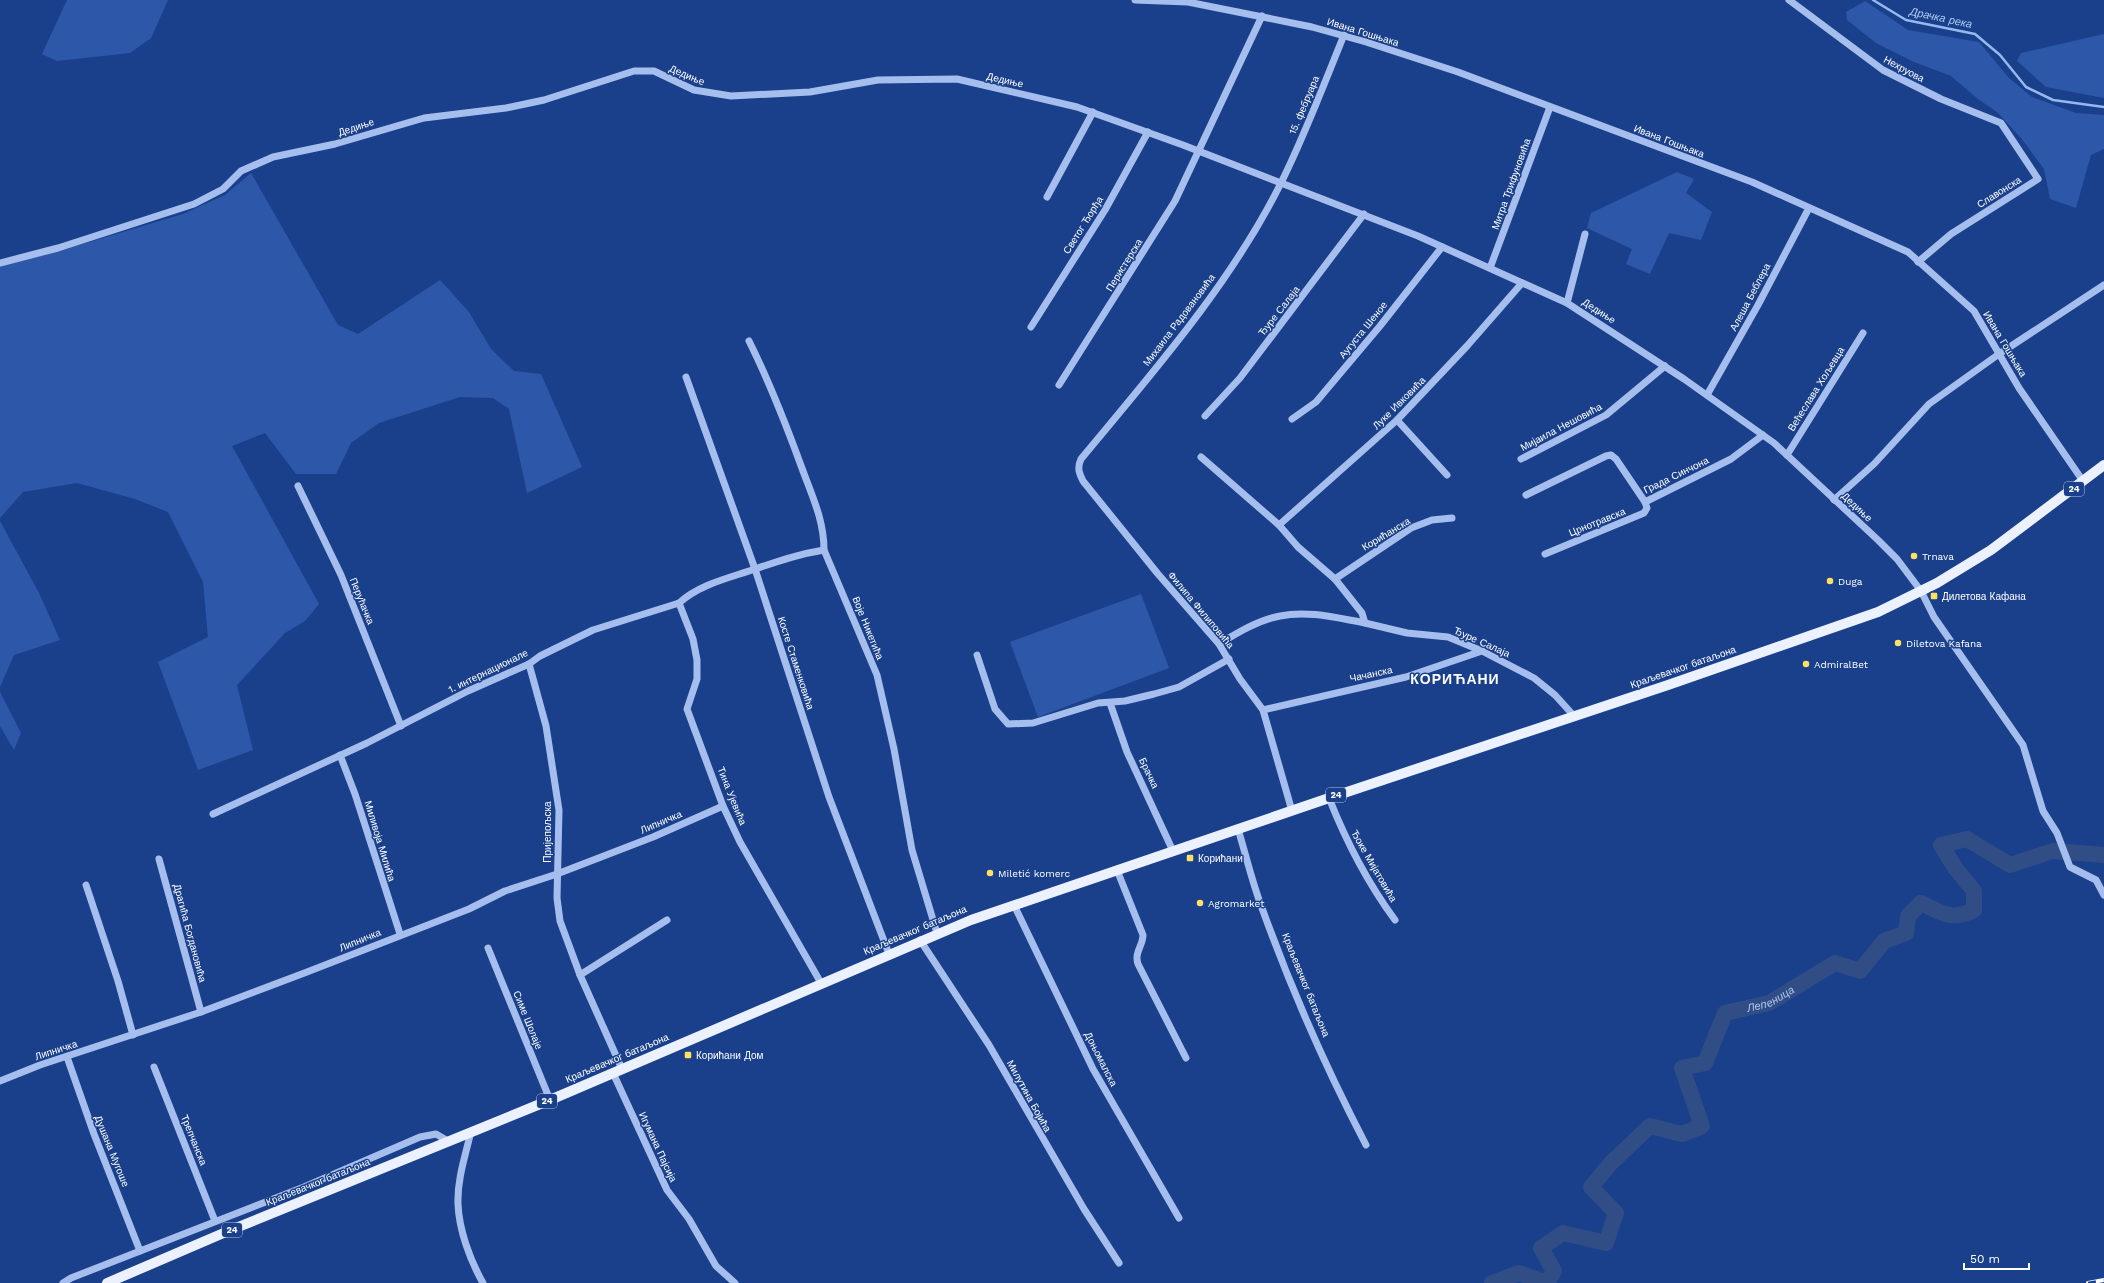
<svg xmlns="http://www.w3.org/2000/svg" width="2104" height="1283" font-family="'Work Sans',sans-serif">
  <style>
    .green { fill: #2d58a9 }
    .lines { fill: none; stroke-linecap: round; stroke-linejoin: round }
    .stream { stroke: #97b8ef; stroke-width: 2.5 }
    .river { stroke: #314d85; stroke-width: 16 }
    .minor { stroke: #a5beed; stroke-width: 7 }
    .major { stroke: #ebf1ff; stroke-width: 10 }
    .rail-casing { stroke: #fff; stroke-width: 4 }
    .rail { stroke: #1a408b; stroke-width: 2.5; stroke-dasharray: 8; stroke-linecap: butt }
    .poi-dot { fill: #ffe161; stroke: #1a408b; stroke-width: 1.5 }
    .labels { text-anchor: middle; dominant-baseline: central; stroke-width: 3; stroke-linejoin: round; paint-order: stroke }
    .shield { fill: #1a408b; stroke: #bac6dc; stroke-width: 1 }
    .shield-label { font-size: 9px; font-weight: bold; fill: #fff }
    .street-label { font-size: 10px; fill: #fff; stroke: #1a408b }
    .poi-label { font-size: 10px; fill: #fff; stroke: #1a408b; text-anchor: start }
    .water-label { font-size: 11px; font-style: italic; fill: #b0c9f5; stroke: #1a408b }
    .district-label { font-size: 14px; font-weight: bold; letter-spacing: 1px; fill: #fff; stroke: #1a408b }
  </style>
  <rect width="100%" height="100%" fill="#1a408b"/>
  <!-- green -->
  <g class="green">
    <polygon points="67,0 168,0 151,38 130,53 57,61 42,54"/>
    <polygon points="1865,1 1908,30 1979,42 2009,78 2032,97 2076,113 2104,115 2104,149 2091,155 2076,208 2050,199 2044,169 2021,138 1997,112 1978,99 1951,76 1914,62 1876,43 1847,20 1846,12"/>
    <polygon points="2104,34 2104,98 2046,87 2017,61 2021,53"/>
    <polygon points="1677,172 1694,179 1686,193 1712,212 1701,240 1669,233 1650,274 1626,264 1632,249 1587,228 1591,213"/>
    <polygon points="251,173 338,325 358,334 440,280 469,312 491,349 514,371 541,374 582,467 527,493 509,409 493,398 460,397 379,423 351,443 336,474 296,474 265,433 232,446 319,604 305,621 285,633 237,685 253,750 198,770 158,662 208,637 203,582 168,512 135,499 77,483 23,492 0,518 0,266 86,243 183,214 225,195"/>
    <polygon points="0,521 39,593 60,640 14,655 0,687"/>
    <polygon points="1141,594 1169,668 1038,717 1010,642"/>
    <polygon points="0,692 21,733 14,750 0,726"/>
  </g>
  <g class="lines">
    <!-- stream -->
    <polyline class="stream" points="1873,0 1906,20 1975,34 2000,55 2026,87 2053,100 2104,107"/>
    <!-- river -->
    <g class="river">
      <polyline points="1492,1283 1519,1273 1546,1283"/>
      <path id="s1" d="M1547 1283 1554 1271 1541 1248 1563 1233 1606 1243 1616 1213 1591 1187 1611 1163 1650 1126 1682 1134 1702 1126 1682 1068 1705 1063 1725 1013 1769 1003 1835 963 1860 971 1884 941 1906 933 1908 916 1921 903C1942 913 1951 921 1974 910V891L1956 869 1941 845 1967 839 2010 865 2053 851 2104 855"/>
    </g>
    <!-- minor -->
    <g class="minor">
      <polyline points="1135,0 1188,2 1312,27 1366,42 1458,72 1752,182 1908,252 1974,311 2019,388 2083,481"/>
      <polyline points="1789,0 1883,70 1941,99 2001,123 2038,179 1951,234 1918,262"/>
      <polyline points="1047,197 1093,112"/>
      <polyline points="0,263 58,248 194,204 223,189 241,171 273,157 335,144 424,118 506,108 544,100 634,71 654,71 694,90 731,96 810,92 878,80 957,79 1077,107 1183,145 1418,236 1567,303 1684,379 1774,443 1878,540 1897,559 1921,591 1934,617 2023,745 2043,811 2057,833 2070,867 2096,880 2104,895"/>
      <polyline points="1490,268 1550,107"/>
      <polyline points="1567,303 1585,234"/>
      <polyline points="1031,327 1105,210 1148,132"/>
      <path d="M749 341C770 383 787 427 803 471 813 498 824 521 824 550L877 675 894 749 912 850 937 933"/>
      <polyline points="686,377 755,569 829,797 889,954"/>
      <polyline points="1059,385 1175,201 1262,16"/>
      <polyline points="1707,395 1758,305 1809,208"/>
      <polyline points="1205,416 1240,378 1364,214"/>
      <polyline points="1292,419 1316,402 1380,326 1442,247"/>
      <polyline points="1397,420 1447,475"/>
      <polyline points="1787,455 1863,333"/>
      <polyline points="1201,457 1279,525 1298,547 1335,579 1362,613 1365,623 1407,633 1448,637 1482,651 1534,678 1555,695 1574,716"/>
      <polyline points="1521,459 1606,415 1665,366"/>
      <polyline points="298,486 341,575 401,726"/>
      <polyline points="1526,495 1606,456 1611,455 1616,459 1645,502 1731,459 1763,435"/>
      <polyline points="1834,500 1874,464 1929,404 1999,354 2104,285"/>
      <polyline points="1279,525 1397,420 1467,346 1522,283"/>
      <polyline points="1545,554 1644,513 1647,508 1645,502"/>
      <polyline points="1335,579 1411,528 1432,520 1452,518"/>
      <polyline points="679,603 693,639 697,660 697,679 687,709 723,806 740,842 821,983"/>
      <path d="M1219 644C1237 633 1258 620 1280 616 1308 610 1337 618 1365 623"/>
      <polyline points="977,655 995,709 1008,724 1033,723 1098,703 1125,701 1154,694 1179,687 1229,659"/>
      <polyline points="529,664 546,726 559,810 557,898 560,921 580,975 622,1069"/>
      <polyline points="1110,703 1127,752 1173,851"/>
      <polyline points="1263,710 1406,677 1482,651"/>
      <polyline points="340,755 355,794 400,934"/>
      <path d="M1329 798C1346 841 1367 882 1395 920"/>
      <path d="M1292 811 1263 710 1240 679 1219 644 1158 574 1083 481C1079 473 1077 468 1081 459 1153 372 1230 285 1281 183 1305 135 1324 84 1344 35"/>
      <path d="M213 814 367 743 468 691 529 664 540 656 593 630 679 603C700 584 729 578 755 569 779 561 799 554 824 550"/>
      <path d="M1238 829C1246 855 1252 882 1262 908 1291 989 1326 1068 1366 1145"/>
      <polyline points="159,859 201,1012"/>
      <path d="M1117 870 1143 935C1143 946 1134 952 1138 964L1186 1058"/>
      <polyline points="86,885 118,981 133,1035"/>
      <polyline points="1014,905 1093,1069 1179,1218"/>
      <polyline points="920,940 989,1045 1084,1209 1119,1263"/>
      <polyline points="488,948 550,1100"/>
      <polyline points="580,975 667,920"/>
      <polyline points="67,1057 94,1134 140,1251"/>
      <polyline points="154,1067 215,1221"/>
      <polyline points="613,1073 667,1190 689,1219 716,1266 735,1283"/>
      <polyline points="0,1081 40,1065 201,1012 307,972 469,909 505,891 557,874 653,837 723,806"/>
      <path d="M471 1131C466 1154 457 1179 458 1204 459 1230 470 1260 483 1283"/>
      <polyline points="63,1283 71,1278 304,1187 420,1137 436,1134 448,1141"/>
    </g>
    <!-- major -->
    <polyline class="major" points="107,1283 226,1232 550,1100 971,920 1329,798 1668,685 1878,612 1937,583 1991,550 2104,465"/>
    <!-- rail casing -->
    <g class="rail-casing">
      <polyline id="rail" points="2088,1283 2104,1280"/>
    </g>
    <!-- rail -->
    <use href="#rail" class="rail"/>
  </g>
  <!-- markers -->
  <g class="poi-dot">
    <circle cx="1914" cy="556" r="4"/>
    <circle cx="1830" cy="581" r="4"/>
    <rect x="1930" y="592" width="8" height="8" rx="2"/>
    <circle cx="1898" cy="643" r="4"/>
    <circle cx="1806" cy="664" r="4"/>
    <rect x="1186" y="854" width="8" height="8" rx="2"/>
    <circle cx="990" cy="873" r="4"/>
    <circle cx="1200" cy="903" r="4"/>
    <rect x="684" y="1051" width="8" height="8" rx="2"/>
  </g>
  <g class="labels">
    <!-- shield labels -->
    <g class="shield">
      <rect x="2064" y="482" width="20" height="14" rx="3"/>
      <rect x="1326" y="788" width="20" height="14" rx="3"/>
      <rect x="537" y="1094" width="20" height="14" rx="3"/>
      <rect x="222" y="1223" width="20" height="14" rx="3"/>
    </g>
    <g class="shield-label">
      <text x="2074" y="489">24</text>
      <text x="1336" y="795">24</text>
      <text x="547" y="1101">24</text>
      <text x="232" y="1230">24</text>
    </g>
    <!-- street labels -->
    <g class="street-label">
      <text transform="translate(1363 32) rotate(17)">Ивана Гошњака</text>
      <text transform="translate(1904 69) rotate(28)">Нехруова</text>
      <text transform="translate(687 75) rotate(23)">Дедиње</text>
      <text transform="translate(1005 80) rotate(13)">Дедиње</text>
      <text transform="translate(1304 105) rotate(-67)">15. фебруара</text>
      <text transform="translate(356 127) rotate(-18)">Дедиње</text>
      <text transform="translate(1669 141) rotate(21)">Ивана Гошњака</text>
      <text transform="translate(1511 184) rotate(-70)">Митра Трифуновића</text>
      <text transform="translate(1999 192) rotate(-32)">Славонска</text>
      <text transform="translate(1083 225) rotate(-58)">Светог Ђорђа</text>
      <text transform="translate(1124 265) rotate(-58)">Перистерска</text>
      <text transform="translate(1750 297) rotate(-62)">Алеша Беблера</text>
      <text transform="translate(1279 311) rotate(-52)">Ђуре Салаја</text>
      <text transform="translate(1599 311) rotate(33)">Дедиње</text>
      <text transform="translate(1179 320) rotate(-53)">Михаила Радовановића</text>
      <text transform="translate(1363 330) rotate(-51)">Аугуста Шеное</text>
      <text transform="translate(2005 344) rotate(59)">Ивана Гошњака</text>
      <text transform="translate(1816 389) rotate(-58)">Већеслава Хољевца</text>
      <text transform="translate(1399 403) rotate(-45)">Луке Ивковића</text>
      <text transform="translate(1561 427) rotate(-28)">Мијаила Нешовића</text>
      <text transform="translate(1676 475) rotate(-26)">Града Синчона</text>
      <text transform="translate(1857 507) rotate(43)">Дедиње</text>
      <text transform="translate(1597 522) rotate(-22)">Црнотравска</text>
      <text transform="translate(1386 534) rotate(-31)">Корићанска</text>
      <text transform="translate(362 601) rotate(68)">Перућачка</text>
      <text transform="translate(1201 610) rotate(50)">Филипа Филиповића</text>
      <text transform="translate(868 628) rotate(68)">Воје Никетића</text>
      <text transform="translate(1482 642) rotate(24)">Ђуре Салаја</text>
      <text transform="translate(796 663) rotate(72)">Косте Стаменковића</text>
      <text transform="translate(1683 667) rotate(-19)">Краљевачког батаљона</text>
      <text transform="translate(488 671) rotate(-26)">1. интернационале</text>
      <text transform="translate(1371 674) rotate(-12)">Чачанска</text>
      <text transform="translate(1149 773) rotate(64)">Брачка</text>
      <text transform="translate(732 796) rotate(68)">Тина Ујевића</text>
      <text transform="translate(661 822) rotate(-23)">Липничка</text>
      <text transform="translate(547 832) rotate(-90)">Пријепољска</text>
      <text transform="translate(380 841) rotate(73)">Миливоја Милића</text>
      <text transform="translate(1374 866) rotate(60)">Ђоке Мијатовића</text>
      <text transform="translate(915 930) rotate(-23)">Краљевачког батаљона</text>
      <text transform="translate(190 933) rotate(75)">Драгића Богдановића</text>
      <text transform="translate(360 940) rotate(-22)">Липничка</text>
      <text transform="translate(1306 985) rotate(68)">Краљевачког батаљона</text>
      <text transform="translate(528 1020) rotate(68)">Симе Шолаје</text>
      <text transform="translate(56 1050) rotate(-18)">Липничка</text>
      <text transform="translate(617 1058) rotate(-23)">Краљевачког батаљона</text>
      <text transform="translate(1101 1059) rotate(63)">Доњомалска</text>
      <text transform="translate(1029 1096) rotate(61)">Милутина Бојића</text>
      <text transform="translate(194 1140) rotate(68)">Трепчанска</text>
      <text transform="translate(658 1147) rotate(65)">Игумана Пајсија</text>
      <text transform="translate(112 1151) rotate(68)">Душана Мугоше</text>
      <text transform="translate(318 1182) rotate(-22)">Краљевачког батаљона</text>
    </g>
    <!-- poi labels -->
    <g class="poi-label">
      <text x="1922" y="556">Trnava</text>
      <text x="1838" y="581">Duga</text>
      <text x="1942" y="596">Дилетова Кафана</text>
      <text x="1906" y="643">Diletova Kafana</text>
      <text x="1814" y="664">AdmiralBet</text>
      <text x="1198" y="858">Корићани</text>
      <text x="998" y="873">Miletić komerc</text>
      <text x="1208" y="903">Agromarket</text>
      <text x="696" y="1055">Корићани Дом</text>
    </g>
    <!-- water labels -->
    <g class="water-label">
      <text transform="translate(1941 18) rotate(12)">Драчка река</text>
      <text stroke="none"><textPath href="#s1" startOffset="505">Лепеница</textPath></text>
    </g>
    <!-- district labels -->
    <g class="district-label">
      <text x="1455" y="679">КОРИЋАНИ</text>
    </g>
  </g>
  <!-- scale -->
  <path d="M1964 1263v6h65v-6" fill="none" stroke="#ffffff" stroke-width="2"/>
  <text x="1970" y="1263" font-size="12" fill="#ffffff" stroke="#1a408b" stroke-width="3" paint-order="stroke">50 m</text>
</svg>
